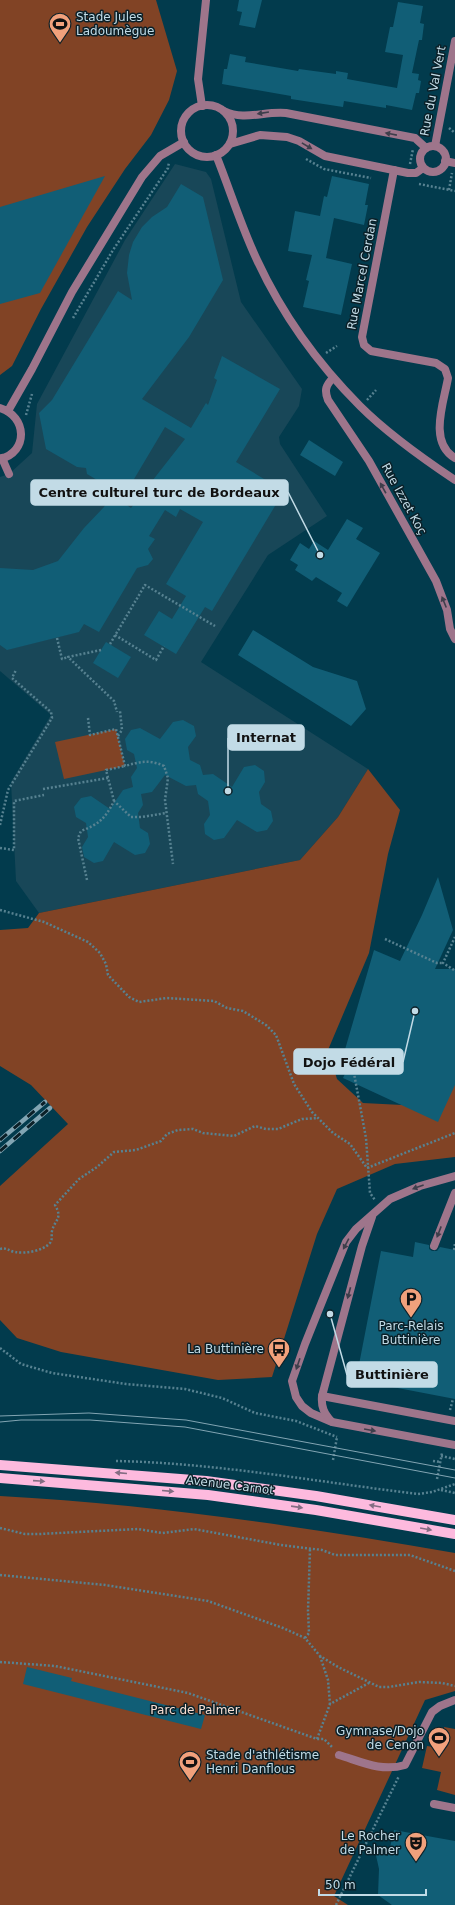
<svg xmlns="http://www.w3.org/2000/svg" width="455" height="1905" font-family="'DejaVu Sans',sans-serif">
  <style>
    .built { fill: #184758 }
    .green { fill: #814325 }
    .building { fill: #115e76; fill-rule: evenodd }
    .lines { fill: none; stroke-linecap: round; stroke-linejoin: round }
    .path { stroke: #578291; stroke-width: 2.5; stroke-dasharray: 2 2; stroke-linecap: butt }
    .lane { stroke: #9e758b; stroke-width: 8 }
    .street { stroke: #9e758b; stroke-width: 8 }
    .primary { stroke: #fdbade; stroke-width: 10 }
    .tram { stroke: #82a5b3; stroke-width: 1 }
    .rail-casing { stroke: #82a5b3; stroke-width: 4.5 }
    .rail { stroke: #0b2028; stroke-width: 3; stroke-dasharray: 9; stroke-linecap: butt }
    .oneway { fill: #3e3e4b }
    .oneway2 { fill: #846d83 }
    .labels { text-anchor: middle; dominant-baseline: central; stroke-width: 3; stroke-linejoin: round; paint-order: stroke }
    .poi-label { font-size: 12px; fill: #c2dbe6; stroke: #0b2028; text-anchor: end }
    .street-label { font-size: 12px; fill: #c2dbe6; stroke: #0b2028 }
    .park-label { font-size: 12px; fill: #f7ded2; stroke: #0b2028 }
    .leader { fill: none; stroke: #c2dbe6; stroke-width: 1.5 }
    .callout-dot { fill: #c2dbe6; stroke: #0b2028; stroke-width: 1.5 }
    .callout { fill: #c2dbe6; stroke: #c2dbe6; stroke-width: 1.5 }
    .callout-label { font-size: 13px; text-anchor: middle; font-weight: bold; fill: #111 }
  </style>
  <rect width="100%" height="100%" fill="#023b4d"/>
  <!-- built -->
  <polygon class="built" points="175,164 206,172 211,179 241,302 302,389 299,406 279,437 280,444 327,516 268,555 201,662 368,769 338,817 300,860 39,913 16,881 11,782 51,715 0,671 0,477 9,474 32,453 37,404 125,240"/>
  <!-- green -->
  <g class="green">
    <polygon points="0,0 156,0 177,71 169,100 151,135 125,169 87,227 41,309 12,366 0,375"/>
    <polygon points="116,729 125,766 64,779 55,742"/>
    <polygon points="368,769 400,810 388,854 369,953 328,1050 337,1079 363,1103 422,1106 455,1075 455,1157 395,1164 337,1189 317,1234 272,1377 218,1380 61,1352 17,1338 0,1320 0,1186 68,1124 31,1085 0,1066 0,930 28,928 39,913 300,860 338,817"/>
    <path d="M0 1496C153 1504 304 1527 455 1553V1691L425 1700 334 1896 348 1905H0Z"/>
    <polygon points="444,1727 455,1729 455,1795 437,1790 441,1772 422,1768 427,1746 440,1748"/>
  </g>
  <!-- building -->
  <g class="building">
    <polygon points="239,0 262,0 255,28 239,25 242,12 237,11"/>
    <polygon points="398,2 423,6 420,23 424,24 422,40 419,40 412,73 419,74 418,80 421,81 419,93 416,93 412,110 386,105 386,108 344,101 343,107 291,99 291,96 222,84 224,69 227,69 230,54 246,57 245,62 298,71 299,69 336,74 336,71 348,73 347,79 397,88 403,55 385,52 390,27 393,27"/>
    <polygon points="105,176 40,293 0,304 0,207"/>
    <polygon points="332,176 369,184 365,205 368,205 364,225 334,218 326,258 352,264 341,315 303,307 309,281 306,280 312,255 288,251 295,211 320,216 324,196 327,197"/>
    <path d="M181 184 203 197 223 280 189 337 142 399 191 428 206 403 208 405 217 380 214 378 222 356 280 389 236 462 284 491 212 611 205 607 176 654 144 635 159 611 172 619 186 596 166 584 203 522 180 509 176 517 165 510 149 536 155 539 148 549 153 559 148 565 137 568 99 632 84 624 79 632 7 650 0 645V568L33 570 58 561 84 528 104 507 114 490 87 474 86 468 77 467 46 449 39 413 52 400 118 291 132 300 127 273 129 255 133 242 142 227 152 217 167 207ZM165 427 185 439 131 508 121 501Z"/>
    <polygon points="309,440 343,462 335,476 300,455"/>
    <polygon points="347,519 363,528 356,539 380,553 347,607 337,601 342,593 316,577 312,581 295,570 298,565 290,560 300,543 309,549 314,541 328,550"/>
    <polygon points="253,630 313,667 357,681 366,709 351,726 238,655"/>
    <polygon points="106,642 131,657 118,678 93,663"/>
    <polygon points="183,720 194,726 196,736 188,747 190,760 200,765 203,775 213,774 232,787 244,767 255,765 264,771 265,782 259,792 261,804 271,811 273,821 267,830 257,832 237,820 224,838 214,840 205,834 204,824 210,815 208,801 198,794 196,785 186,786 165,775 152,792 141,794 143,805 138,813 140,828 148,833 150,844 145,853 135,855 114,842 103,861 94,863 84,857 82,847 88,837 86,823 76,817 74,807 81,798 91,796 110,809 123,790 133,787 131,777 137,768 134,754 127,750 125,739 131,730 140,728 160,739 173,722"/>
    <polygon points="438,877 453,930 435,969 455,969 455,1085 438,1122 343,1078 353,1057 344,1053 374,950 400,961 422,915"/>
    <polygon points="415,1242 429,1245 429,1249 432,1251 437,1251 440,1247 455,1250 455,1399 356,1380 381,1251 413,1257"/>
    <polygon points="27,1667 72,1678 71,1681 205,1715 201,1729 23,1684"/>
    <polygon points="394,1830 455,1841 455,1905 392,1905 378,1895 379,1869 375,1851 388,1856"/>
  </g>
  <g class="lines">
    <!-- path -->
    <g class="path">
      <polyline points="449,128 455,133"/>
      <polyline points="306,159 324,169 371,178"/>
      <polyline points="410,164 413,149"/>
      <polyline points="419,184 455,191"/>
      <polyline points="449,190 452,173"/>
      <polyline points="73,318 113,250 168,168 169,162"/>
      <polyline points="326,353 337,346"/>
      <polyline points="367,400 376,390"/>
      <polyline points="26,415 32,394"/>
      <polyline points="115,635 156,660 164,646"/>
      <polyline points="57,638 62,659 68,657"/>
      <polyline points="110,644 145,585 215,626"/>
      <polyline points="101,650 68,657 114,701 117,712"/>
      <path d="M88 718 90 735 116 729 125 766C139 762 149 759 164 766L168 778 165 800 173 864"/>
      <polyline points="118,736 122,730 120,711"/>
      <polyline points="43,789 108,778"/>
      <polyline points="114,801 106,770 125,766"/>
      <polyline points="0,825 8,790 52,718 51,712 12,678 16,670"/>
      <polyline points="0,848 14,850 14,801 44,795"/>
      <path d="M87 880 78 838 81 831C99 824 105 819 114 801L131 817H142L166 813"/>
      <polyline points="0,910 44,922 88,942 100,953 106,964 108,975 129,997 139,1002 167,998 214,1001 227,1008 243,1011 266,1025 276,1035 294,1084 312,1112 333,1133 350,1144 367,1168 455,1133"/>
      <polyline points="385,939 437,963 443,963"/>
      <polyline points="454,970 443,963 455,937"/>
      <polyline points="353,1068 366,1138 370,1193 375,1200"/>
      <path d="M0 1249C6 1247 9 1251 15 1252 25 1254 43 1251 50 1243 53 1239 51 1235 52 1231 55 1219 63 1219 55 1205L79 1179 97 1167 114 1152 136 1150 161 1141 167 1134 178 1130 193 1129 203 1133 234 1136 255 1126 266 1129H278L302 1119 318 1118"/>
      <polyline points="454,1250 455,1243"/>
      <polyline points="0,1348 21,1364 52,1373 126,1384 185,1389 222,1398 255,1413 296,1421 337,1437"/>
      <polyline points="450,1410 453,1399"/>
      <polyline points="441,1456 455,1459"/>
      <polyline points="333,1460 337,1437"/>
      <path d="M116 1461C217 1463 318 1482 418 1494L432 1492 455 1484"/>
      <polyline points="433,1461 440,1462"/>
      <polyline points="437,1479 442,1453"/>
      <polyline points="441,1490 455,1493"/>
      <polyline points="0,1528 25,1534 39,1534 138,1529 162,1533 194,1529 281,1545 322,1550 335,1555 410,1555 455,1571"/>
      <polyline points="0,1575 105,1585 208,1601 283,1628 305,1638 320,1656 338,1667 379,1687 389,1687 419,1682 442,1683 455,1686"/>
      <polyline points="305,1638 309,1633 308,1611 310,1549"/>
      <polyline points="320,1656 328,1680 330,1704"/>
      <polyline points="0,1662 55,1666 188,1693 317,1739 324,1739 332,1747"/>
      <polyline points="317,1739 330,1704 369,1683"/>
      <polyline points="336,1905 399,1776"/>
    </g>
    <!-- lane -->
    <g class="lane">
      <polyline points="2,458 9,474"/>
      <polyline points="455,1176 420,1186 390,1199 356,1229 346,1242 305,1344 292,1381 296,1397 302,1406 311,1413 332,1422 455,1445"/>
      <polyline points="434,1246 455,1193"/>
      <polyline points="322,1396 455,1421"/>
      <path d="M331 1421C324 1413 321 1407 322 1396L362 1246 372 1217"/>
      <path d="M339 1755C362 1762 381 1772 405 1765L432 1712 440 1706 455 1700"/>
      <polyline points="434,1804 455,1808"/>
    </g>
    <!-- street -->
    <g class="street">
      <circle cx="207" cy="131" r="26"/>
      <polyline points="202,106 198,79 206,0"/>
      <path d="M224 111C245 121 263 111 286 113L415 138 426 148"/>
      <polyline points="230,144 260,135 287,137 299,141 325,156 408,173 416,173 423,168"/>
      <polyline points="435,146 455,41"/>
      <circle cx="433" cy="159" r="13"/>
      <path d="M216 155C230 190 241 226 257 260 282 314 318 364 360 406 388 434 422 458 455 480"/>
      <polyline points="445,161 455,163"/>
      <path d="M394 170 362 337 364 345 371 351 436 363 445 369 448 378C444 402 428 442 455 458"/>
      <path d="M333 378C326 385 324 390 328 400L369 461 436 581 447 610 450 629 455 639"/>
      <path d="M0 408C27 416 29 452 0 459"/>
      <polyline points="8,411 32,369 72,292 142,177 160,156 184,142"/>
    </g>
    <!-- primary -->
    <g class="primary">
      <polyline points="0,1465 206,1481 316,1496 455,1520"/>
      <polyline points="0,1478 208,1495 316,1510 455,1534"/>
    </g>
    <!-- tram -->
    <g class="tram">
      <polyline points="0,1416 89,1413 186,1420 455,1470"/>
      <polyline points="0,1422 21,1420 90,1420 185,1427 455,1478"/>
    </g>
    <!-- rail casing -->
    <g class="rail-casing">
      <g id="rail">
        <polyline points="0,1140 45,1102"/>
        <polyline points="0,1151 50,1108"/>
      </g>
    </g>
    <!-- rail -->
    <use href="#rail" class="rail"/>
  </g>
  <!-- one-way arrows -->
  <defs><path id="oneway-solid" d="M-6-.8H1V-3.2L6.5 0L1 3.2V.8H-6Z"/></defs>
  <g class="oneway">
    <use href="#oneway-solid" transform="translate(263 113) rotate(171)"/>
    <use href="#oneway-solid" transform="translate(391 134) rotate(-169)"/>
    <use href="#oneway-solid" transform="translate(307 146) rotate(31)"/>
    <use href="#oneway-solid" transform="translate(383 488) rotate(-119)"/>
    <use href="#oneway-solid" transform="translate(444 602) rotate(-112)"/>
    <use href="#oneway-solid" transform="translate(418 1187) rotate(160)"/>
    <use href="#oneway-solid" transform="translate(439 1232) rotate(111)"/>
    <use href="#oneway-solid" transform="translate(346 1244) rotate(118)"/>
    <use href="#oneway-solid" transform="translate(349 1293) rotate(105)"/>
    <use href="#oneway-solid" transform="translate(298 1364) rotate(109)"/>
    <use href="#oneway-solid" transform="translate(370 1430) rotate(10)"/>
  </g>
  <g class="oneway2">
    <use href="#oneway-solid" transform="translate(121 1473) rotate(-175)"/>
    <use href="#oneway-solid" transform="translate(39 1481) rotate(4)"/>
    <use href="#oneway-solid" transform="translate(168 1491) rotate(5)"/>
    <use href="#oneway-solid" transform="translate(375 1506) rotate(-170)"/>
    <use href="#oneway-solid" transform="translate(297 1507) rotate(8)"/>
    <use href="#oneway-solid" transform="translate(426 1529) rotate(10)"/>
  </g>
  <!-- icons -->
  <defs>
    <g id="stadium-pin" transform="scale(1.15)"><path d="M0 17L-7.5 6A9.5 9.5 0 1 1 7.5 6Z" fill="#f1a17c" stroke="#0b2028"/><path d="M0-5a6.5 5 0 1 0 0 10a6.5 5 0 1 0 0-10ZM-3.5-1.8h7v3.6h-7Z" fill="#111"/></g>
    <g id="parking-pin" transform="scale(1.15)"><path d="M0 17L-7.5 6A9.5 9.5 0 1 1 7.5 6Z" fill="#f1a17c" stroke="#0b2028"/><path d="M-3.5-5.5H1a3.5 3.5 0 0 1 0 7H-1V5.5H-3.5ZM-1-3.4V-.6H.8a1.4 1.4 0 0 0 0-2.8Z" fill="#111"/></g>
    <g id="bus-pin" transform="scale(1.15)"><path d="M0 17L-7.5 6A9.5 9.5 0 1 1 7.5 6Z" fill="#f1a17c" stroke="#0b2028"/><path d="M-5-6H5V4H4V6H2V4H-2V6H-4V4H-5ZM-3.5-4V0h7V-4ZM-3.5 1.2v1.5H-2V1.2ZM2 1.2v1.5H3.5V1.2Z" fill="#111"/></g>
    <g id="theatre-pin" transform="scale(1.15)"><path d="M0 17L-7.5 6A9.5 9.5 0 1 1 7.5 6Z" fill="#f1a17c" stroke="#0b2028"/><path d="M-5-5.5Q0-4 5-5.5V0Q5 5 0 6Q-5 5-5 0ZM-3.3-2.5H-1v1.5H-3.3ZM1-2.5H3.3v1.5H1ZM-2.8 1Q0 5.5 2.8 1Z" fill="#111"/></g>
  </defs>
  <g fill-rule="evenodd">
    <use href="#stadium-pin" x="60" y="24"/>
    <use href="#parking-pin" x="411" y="1299"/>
    <use href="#bus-pin" x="279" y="1349"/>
    <use href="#stadium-pin" x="439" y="1738"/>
    <use href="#stadium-pin" x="190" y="1762"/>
    <use href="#theatre-pin" x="416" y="1843"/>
  </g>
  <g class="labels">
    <!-- poi labels -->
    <g class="poi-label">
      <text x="76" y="17" text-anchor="start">Stade Jules<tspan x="76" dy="14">Ladoumègue</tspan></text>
      <text x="411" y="1326" text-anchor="middle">Parc-Relais<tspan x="411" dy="14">Buttinière</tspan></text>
      <text x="264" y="1349">La Buttinière</text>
      <text x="424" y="1731">Gymnase/Dojo<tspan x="424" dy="14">de Cenon</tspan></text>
      <text x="206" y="1755" text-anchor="start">Stade d'athlétisme<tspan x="206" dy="14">Henri Danflous</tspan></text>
      <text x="400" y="1836">Le Rocher<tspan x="400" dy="14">de Palmer</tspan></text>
    </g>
    <!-- street labels -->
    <g class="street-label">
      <text transform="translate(433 91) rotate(-79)">Rue du Val Vert</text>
      <text transform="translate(362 274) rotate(-79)">Rue Marcel Cerdan</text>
      <text transform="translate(404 499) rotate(61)">Rue Izzet Koç</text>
      <text transform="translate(230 1485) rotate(7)">Avenue Carnot</text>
    </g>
    <!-- park labels -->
    <g class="park-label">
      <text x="195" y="1710">Parc de Palmer</text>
    </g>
  </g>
  <!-- callouts -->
  <path class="leader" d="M320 555L288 492M228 791L228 738M415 1011L403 1062M330 1314L347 1375"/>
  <g class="callout-dot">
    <circle cx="320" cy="555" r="4"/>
    <circle cx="228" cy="791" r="4"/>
    <circle cx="415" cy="1011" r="4"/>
    <circle cx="330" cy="1314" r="4"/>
  </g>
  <g class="callout">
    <rect x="31" y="480" width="257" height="25" rx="4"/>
    <rect x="228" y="725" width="76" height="25" rx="4"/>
    <rect x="294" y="1049" width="109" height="25" rx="4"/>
    <rect x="347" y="1362" width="90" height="25" rx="4"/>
  </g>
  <g class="callout-label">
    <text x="159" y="497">Centre culturel turc de Bordeaux</text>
    <text x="266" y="742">Internat</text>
    <text x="349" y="1067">Dojo Fédéral</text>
    <text x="392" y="1379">Buttinière</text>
  </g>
  <!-- scale -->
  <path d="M319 1889v6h107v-6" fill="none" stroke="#c2dbe6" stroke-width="2"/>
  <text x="325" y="1889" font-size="12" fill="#c2dbe6" stroke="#0b2028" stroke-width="3" paint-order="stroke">50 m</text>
</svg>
